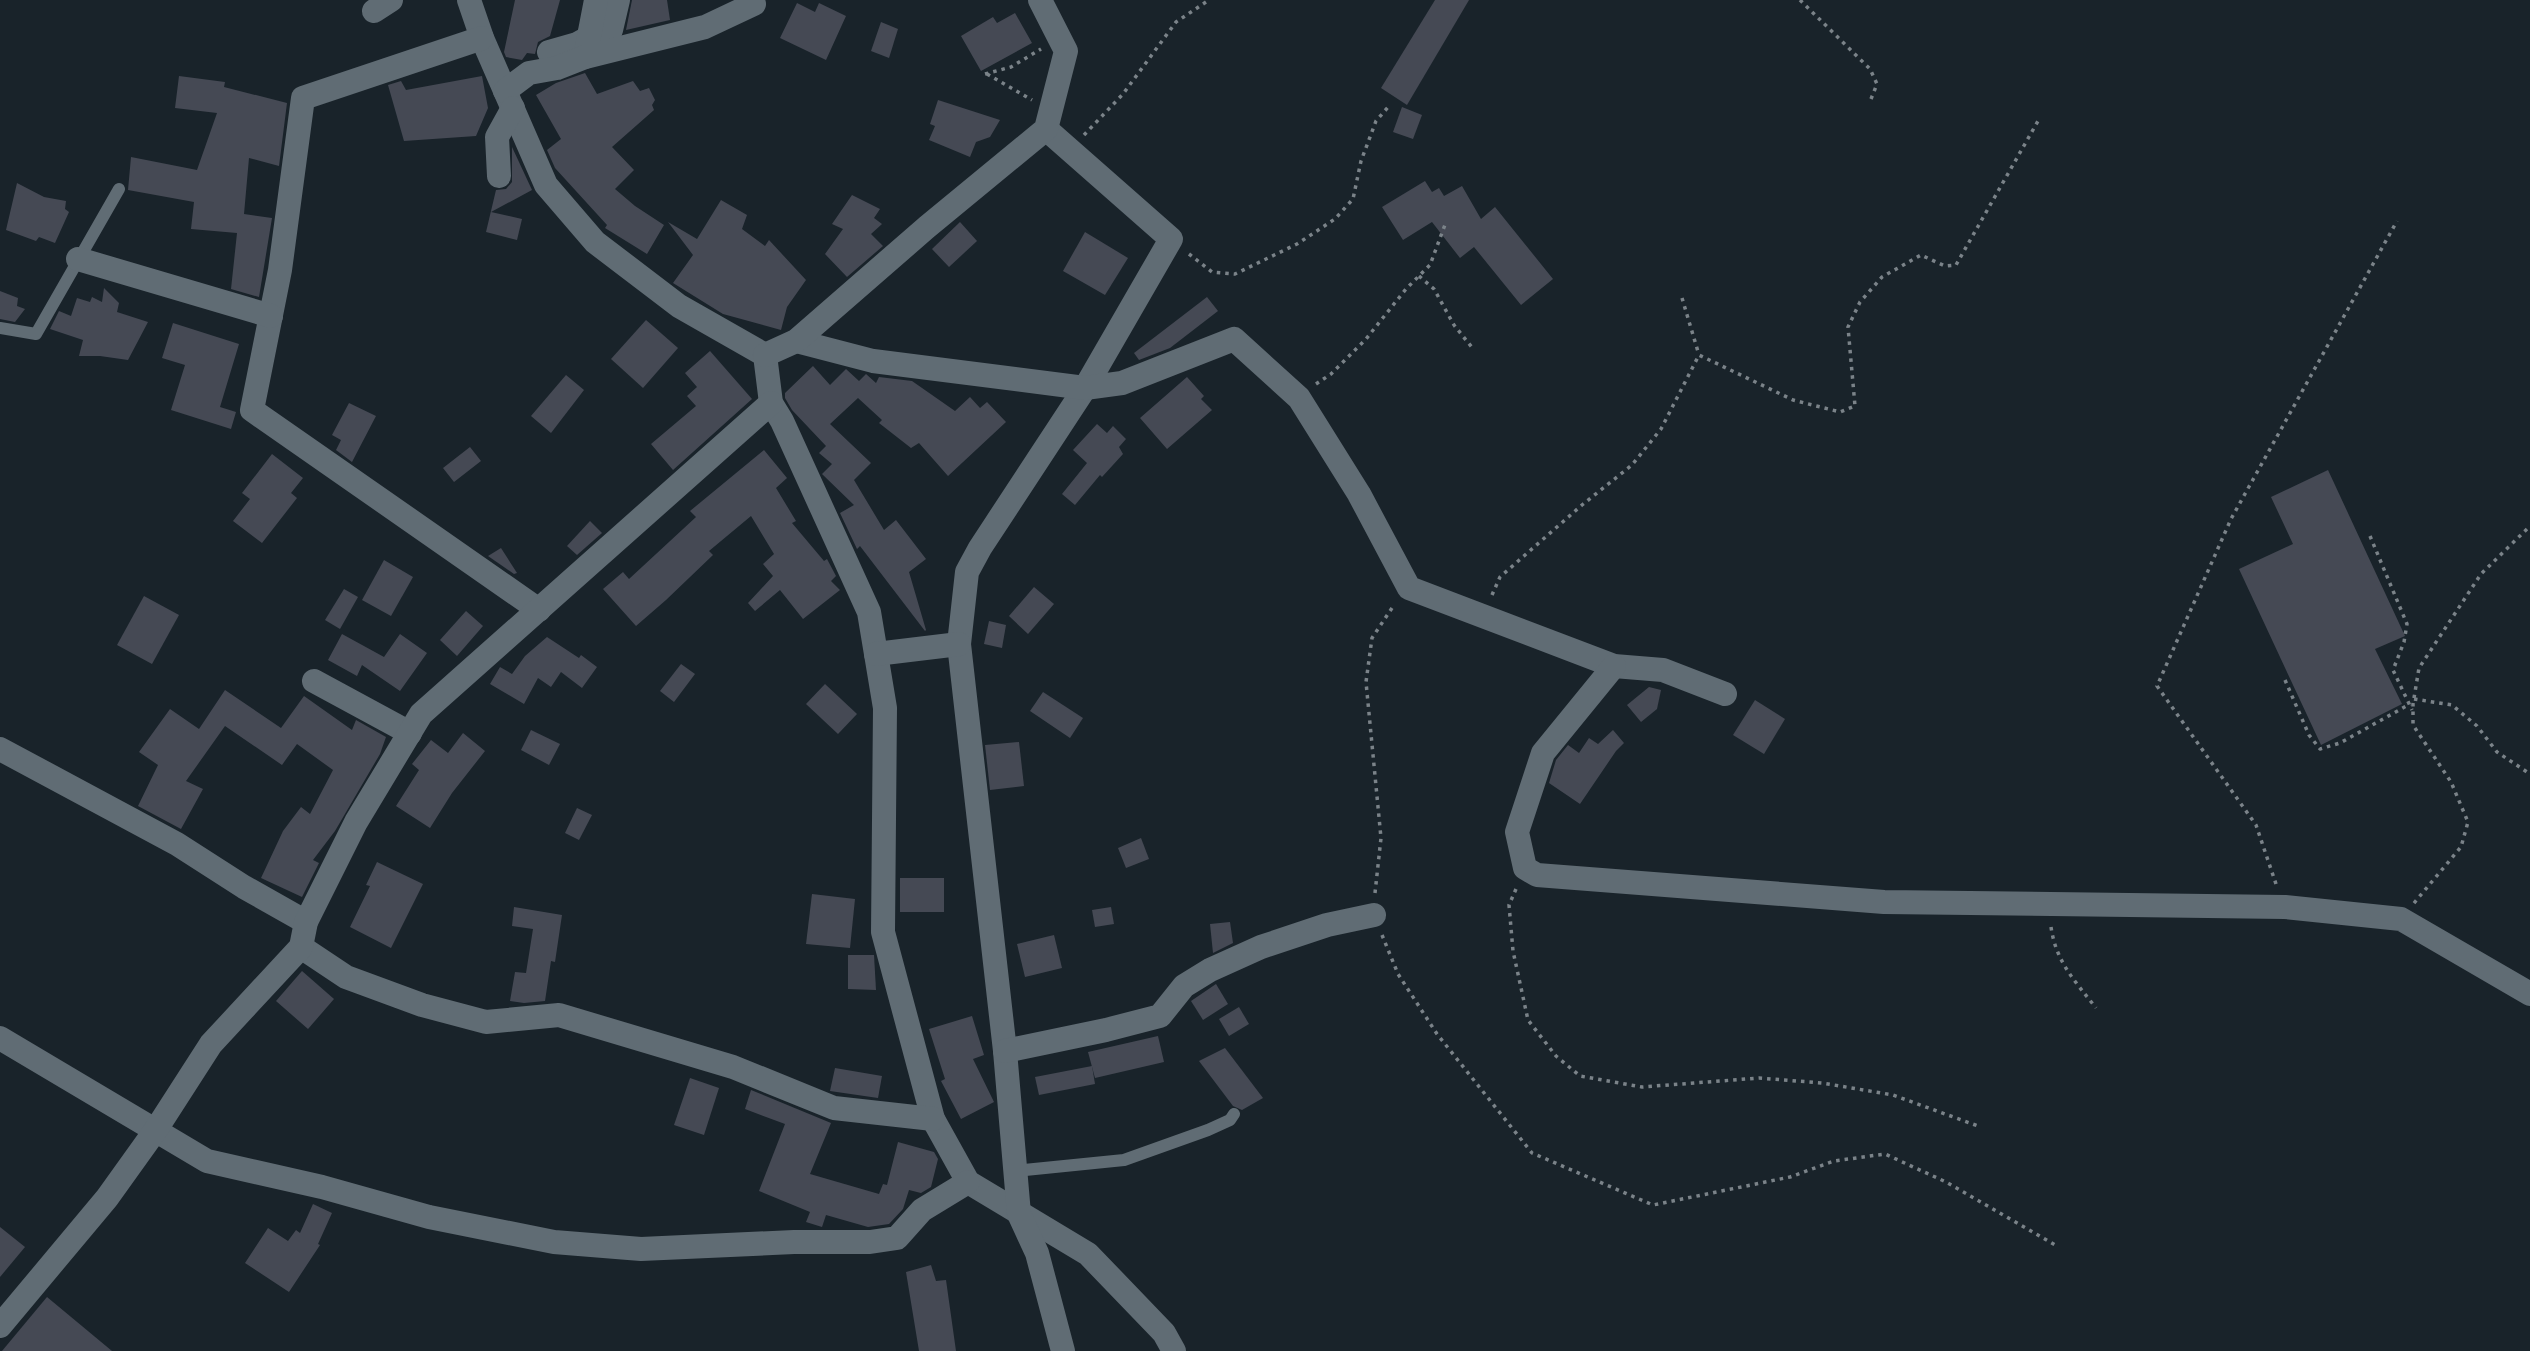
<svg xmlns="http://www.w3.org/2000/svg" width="2530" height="1351" font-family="'Asap Condensed',sans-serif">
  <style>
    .building { fill: #454954 }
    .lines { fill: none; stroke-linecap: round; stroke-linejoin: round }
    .path { stroke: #7b8389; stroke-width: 3.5; stroke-dasharray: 3.5 5; stroke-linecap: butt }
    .lane { stroke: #606c74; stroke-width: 12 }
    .street { stroke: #606c74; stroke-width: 24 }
  </style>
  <rect width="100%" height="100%" fill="#19232a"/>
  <!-- building -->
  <g class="building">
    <polygon points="515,0 560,0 550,36 538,42 535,54 527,53 522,60 506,57 504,52"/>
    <polygon points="632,0 667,0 670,20 626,30"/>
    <polygon points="1435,0 1469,0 1407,105 1381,88"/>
    <polygon points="797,3 815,12 819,3 846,16 826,60 780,38"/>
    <polygon points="1015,13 1032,43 981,71 961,36 993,17 997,23"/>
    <polygon points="881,22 898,29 889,58 871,51"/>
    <polygon points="585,73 597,94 633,81 640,91 649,88 655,100 652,105 654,110 612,147 634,170 615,189 635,206 664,225 647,254 605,228 607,225 555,168 547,150 561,139 536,95 556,83"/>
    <polygon points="179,76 225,82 224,87 287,103 279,166 249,158 244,214 272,218 259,297 231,289 237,233 191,229 194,202 128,190 131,157 197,170 217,113 175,108"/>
    <polygon points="482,76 488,108 476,136 404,141 388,85 401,81 406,90"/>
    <polygon points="938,100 1000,120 990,137 976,142 970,157 929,140 935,126 930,124"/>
    <polygon points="1402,107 1422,115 1413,139 1393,132"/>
    <polygon points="512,147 532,190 491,212 522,219 517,240 486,232 496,190 506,189 512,182"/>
    <polygon points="1425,181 1432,192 1439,188 1444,196 1462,186 1481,219 1495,207 1553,279 1521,305 1474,247 1460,258 1432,222 1403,240 1382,207"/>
    <polygon points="17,183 44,197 66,201 65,209 69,212 55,243 39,237 36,241 6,230"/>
    <polygon points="852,195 880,209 874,218 882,224 871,234 883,246 847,277 825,254 843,229 832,224"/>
    <polygon points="721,200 747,215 742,229 765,246 769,240 806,280 787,307 781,330 723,314 673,283 693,255 668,222 697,239"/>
    <polygon points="960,222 977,241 949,267 932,249"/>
    <polygon points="1085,232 1128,258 1105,295 1063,271"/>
    <polygon points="104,288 119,303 117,312 148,322 128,360 100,356 79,356 83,340 50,329 59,311 71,316 77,298 90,302 92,297 102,302"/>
    <polygon points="0,291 18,298 17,306 25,309 15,322 0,319"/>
    <polygon points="1207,297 1218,311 1170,348 1139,360 1134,353"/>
    <polygon points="646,320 678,348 643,388 611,359"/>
    <polygon points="173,323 239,344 220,407 236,412 231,429 171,410 185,365 162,358"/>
    <polygon points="710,351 752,399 673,470 651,444 696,406 687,396 697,387 685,373"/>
    <polygon points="813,366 830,385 846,369 859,381 866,374 876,383 879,377 912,381 955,411 970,397 980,408 987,402 1006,422 948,476 919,443 911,448 879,423 882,420 858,398 830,424 871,463 854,480 884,530 896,520 926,559 909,572 926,630 925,631 860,546 857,549 840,513 854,505 822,474 832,464 819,453 826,446 792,410 785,398 785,393"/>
    <polygon points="566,375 584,390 551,433 531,416"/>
    <polygon points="1187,377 1204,396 1201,399 1212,410 1167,449 1140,418"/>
    <polygon points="349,403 376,416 352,462 336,450 341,440 332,435"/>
    <polygon points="1097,424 1107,433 1113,426 1126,439 1119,447 1123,454 1102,477 1100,475 1075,505 1062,494 1087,463 1073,450"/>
    <polygon points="470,447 481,461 454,482 443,468"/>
    <polygon points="764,450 787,478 776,488 796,521 792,523 824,561 827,559 836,576 831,581 840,590 803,619 780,590 755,611 748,603 773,576 763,564 774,554 751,516 709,551 713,555 666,600 636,626 603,589 623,572 629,579 696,517 690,511"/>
    <polygon points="272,454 303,478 291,493 297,498 262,543 233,521 250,499 242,493"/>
    <polygon points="2328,470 2405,636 2375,649 2402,704 2321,745 2239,569 2293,544 2271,497"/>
    <polygon points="590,521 602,533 577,555 567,546"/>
    <polygon points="501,548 517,573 514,574 488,556"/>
    <polygon points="384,560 413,577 391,616 362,600"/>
    <polygon points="1034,587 1054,604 1028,634 1009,616"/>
    <polygon points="344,589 358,597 340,629 325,620"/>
    <polygon points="144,596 179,615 152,664 117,645"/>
    <polygon points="466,611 483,626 457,656 440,640"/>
    <polygon points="989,621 1006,625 1002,648 984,644"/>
    <polygon points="342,634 384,657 400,634 427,653 400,691 362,665 357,676 328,660"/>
    <polygon points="547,637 579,658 581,655 597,667 582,688 561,672 551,687 538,678 524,704 490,684 500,667 512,674 525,656"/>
    <polygon points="681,664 695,674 674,702 660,691"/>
    <polygon points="825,684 857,714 838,734 806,704"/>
    <polygon points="1649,687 1661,690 1657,709 1641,722 1627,705"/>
    <polygon points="225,690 281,728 304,696 352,730 356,720 386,737 380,754 335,831 313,860 319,863 302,897 261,878 283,831 301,807 310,814 333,770 297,744 282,765 225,726 186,781 203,789 181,829 138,806 158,765 139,752 170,709 199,729"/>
    <polygon points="1043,692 1083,718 1070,738 1030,711"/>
    <polygon points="1755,700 1785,719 1764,754 1733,735"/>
    <polygon points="531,730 560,744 549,765 521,750"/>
    <polygon points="1613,730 1624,743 1616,751 1580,804 1549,783 1556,760 1568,745 1579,753 1589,738 1598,744"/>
    <polygon points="463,733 485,751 452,793 430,828 396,806 419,770 412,764 431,740 448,753"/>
    <polygon points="1019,742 1024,786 990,790 985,745"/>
    <polygon points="577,808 592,815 579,840 565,833"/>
    <polygon points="1141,838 1149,859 1126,868 1118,848"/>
    <polygon points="377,862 423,884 391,948 350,927 370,886 366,885"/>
    <rect x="900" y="878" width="44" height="34"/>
    <polygon points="812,894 855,899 850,948 806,944"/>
    <polygon points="514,907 562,915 555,962 551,961 545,1001 524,1003 510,1001 515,972 526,973 533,929 512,926"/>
    <polygon points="1111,907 1114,924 1095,927 1092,910"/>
    <polygon points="1230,922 1233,943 1213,953 1210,924"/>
    <polygon points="1054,935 1062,968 1025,977 1017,944"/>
    <polygon points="848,955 874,955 876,990 848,989"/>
    <polygon points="302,971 334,999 308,1029 276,1001"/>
    <polygon points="1216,984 1228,1004 1203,1020 1191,1001"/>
    <polygon points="1239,1007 1249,1024 1229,1036 1219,1019"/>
    <polygon points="972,1016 984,1055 973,1059 994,1102 961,1119 941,1081 945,1079 929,1029"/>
    <polygon points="1158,1036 1164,1062 1095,1078 1088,1052"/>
    <polygon points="1225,1048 1263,1098 1242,1110 1233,1106 1199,1061"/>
    <polygon points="1092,1066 1095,1084 1039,1095 1035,1077"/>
    <polygon points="835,1068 882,1076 878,1098 830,1091"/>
    <polygon points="690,1078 719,1088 704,1135 674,1125"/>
    <polygon points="751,1090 831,1123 810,1174 879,1194 883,1184 887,1185 898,1142 934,1152 938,1159 931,1187 921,1193 909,1190 903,1209 889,1224 868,1227 826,1215 822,1227 806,1222 810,1212 759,1191 785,1124 745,1109"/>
    <polygon points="313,1204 332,1213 318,1244 320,1245 289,1292 245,1263 268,1228 288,1241 296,1230 300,1233"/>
    <polygon points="0,1227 25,1247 0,1277"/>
    <polygon points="931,1265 936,1281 946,1280 956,1351 919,1351 906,1272"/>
    <polygon points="47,1297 112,1351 2,1351"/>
  </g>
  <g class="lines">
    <!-- path -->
    <g class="path">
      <polyline points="1800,0 1870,69 1877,84 1871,99"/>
      <polyline points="985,74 1011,67 1041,49"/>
      <polyline points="987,74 1032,100"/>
      <polyline points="1084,135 1123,94 1176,22 1209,0"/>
      <polyline points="1189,254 1212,272 1235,274 1297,244 1335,219 1353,199 1361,161 1376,121 1389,106"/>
      <polyline points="1419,276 1434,289 1454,325 1474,350"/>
      <polyline points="1682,298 1699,355"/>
      <polyline points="1316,384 1331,374 1366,339 1406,289 1430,265 1446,222"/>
      <polyline points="2370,536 2407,624 2404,642 2393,670 2412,710"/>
      <polyline points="1492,595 1500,577 1582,505 1632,465 1661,429 1699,355 1793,400 1840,412 1855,406 1848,327 1860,302 1882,277 1921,255 1945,266 1956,265 2038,121"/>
      <polyline points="2285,680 2309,735 2320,749 2340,743 2410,704"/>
      <polyline points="2414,699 2452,705 2477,726 2497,752 2530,774"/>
      <polyline points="2276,884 2256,825 2157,686 2231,519 2397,221"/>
      <polyline points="1516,889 1509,905 1513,951 1528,1020 1556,1056 1580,1076 1642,1087 1759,1078 1822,1083 1893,1095 1978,1126"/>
      <polyline points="1375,893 1381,838 1366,682 1372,638 1394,605"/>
      <polyline points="2414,903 2461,847 2468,822 2451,782 2413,725 2413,704 2419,668 2481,574 2530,526"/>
      <path d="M2051 927C2056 962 2075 981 2096 1008"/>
      <polyline points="1382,935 1398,974 1437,1034 1532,1153 1653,1205 1790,1177 1834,1161 1885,1154 1946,1182 2057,1246"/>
    </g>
    <!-- lane -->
    <g class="lane">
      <polyline points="0,328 36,334 119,189"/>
      <polyline points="1015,1171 1124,1160 1208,1130 1230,1120 1234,1114"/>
    </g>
    <!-- street -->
    <g class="street">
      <polyline points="469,0 482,38 546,185 595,242 679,306 765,355 771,403 782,421 869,612 885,708 883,932 933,1119 968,1182 1088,1254 1164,1333 1174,1351"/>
      <polyline points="374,11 391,0"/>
      <polyline points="589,35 611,30 618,0"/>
      <polyline points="482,38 303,98 280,270 252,410 539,610"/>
      <polyline points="549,52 577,44 588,38"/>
      <polyline points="585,57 596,0"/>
      <polyline points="505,91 529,73 557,68 585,57 705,27 754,4"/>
      <polyline points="1046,129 1171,239 1085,388 980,548 967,572 959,644 1005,1051 1019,1214 1037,1253 1063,1351"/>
      <polyline points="499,176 497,137 513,108"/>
      <polyline points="78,259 271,316"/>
      <polyline points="796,341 873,361 1085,388 1122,383 1234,339 1299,398 1359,494 1409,588 1614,666 1663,670 1725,694"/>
      <polyline points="765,355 796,341 927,227 1046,129 1066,51 1040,0"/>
      <polyline points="876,654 959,644"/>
      <polyline points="1614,666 1543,753 1517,832 1525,868 1537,875 1884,902 2285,907 2401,919 2530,994"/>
      <polyline points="314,681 410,733"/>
      <polyline points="0,749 177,844 244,887 306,922"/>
      <polyline points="301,947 346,977 422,1005 486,1022 559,1015 733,1067 834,1108 933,1119"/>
      <polyline points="0,1038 207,1161 322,1187 429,1217 554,1242 641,1249 794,1242 870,1242 897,1238 922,1210 968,1182"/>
      <polyline points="1005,1051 1106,1030 1160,1016 1184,986 1210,970 1261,947 1327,925 1374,915"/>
      <polyline points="0,1326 107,1198 155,1131 211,1044 301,947 306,922 356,822 421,714 771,403"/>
    </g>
  </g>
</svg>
